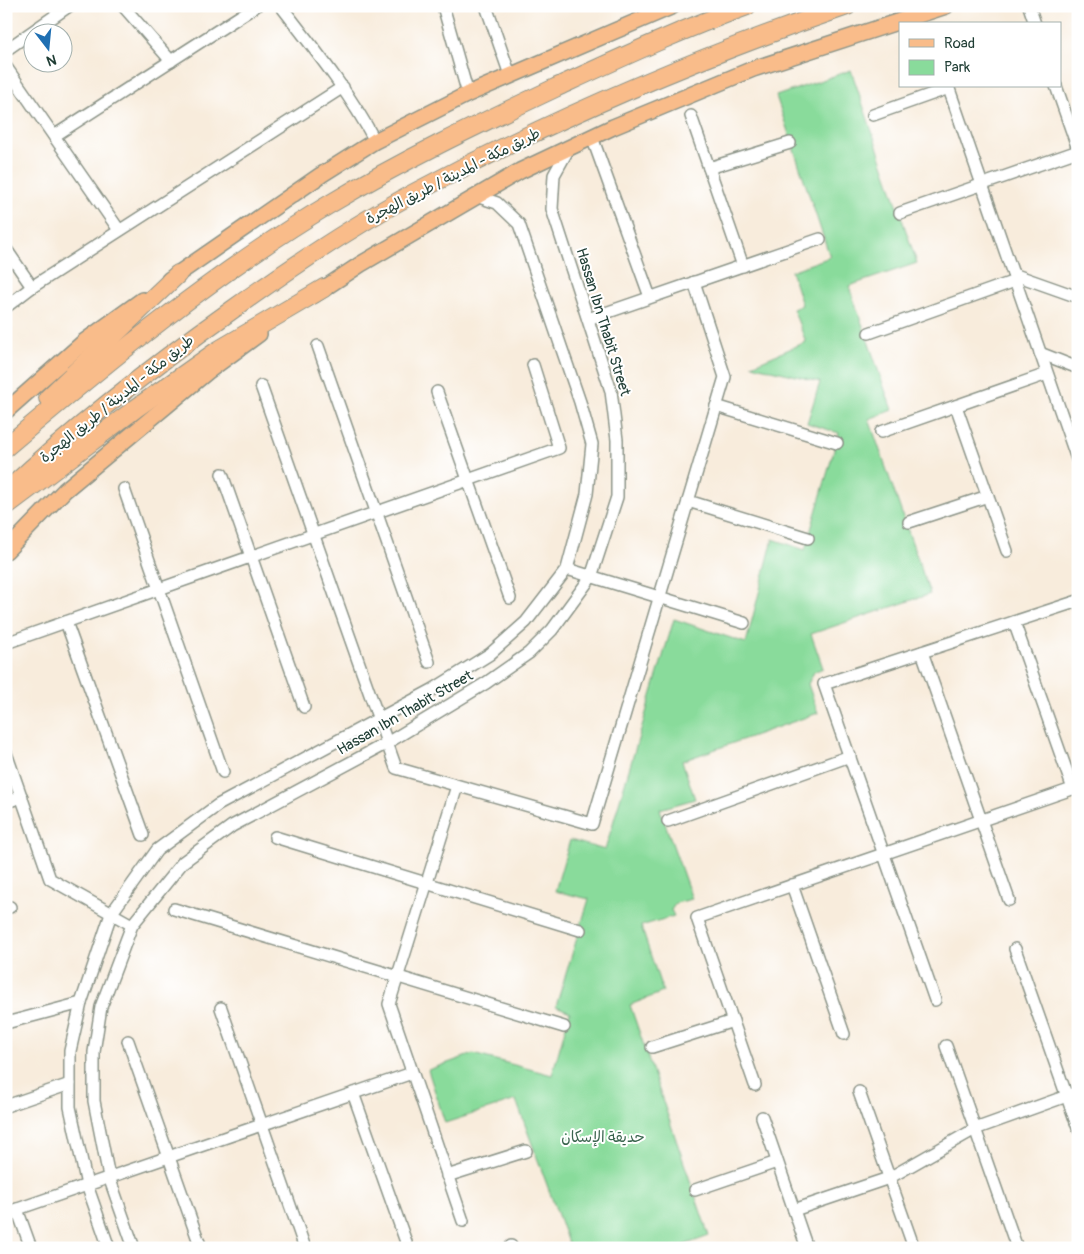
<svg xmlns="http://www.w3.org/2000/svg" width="1084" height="1254" font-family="Pangolin,'Playpen Sans Arabic',sans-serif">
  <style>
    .green { fill: #89db9b; stroke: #548c68 }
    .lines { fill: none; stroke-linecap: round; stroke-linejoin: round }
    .minor-casing { stroke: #8c9488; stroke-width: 14 }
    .major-casing { stroke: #8c9488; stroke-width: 18 }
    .highway-casing { stroke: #8c9488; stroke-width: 20 }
    .minor { stroke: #fff; stroke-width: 11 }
    .major { stroke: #f9bc8a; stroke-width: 15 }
    .highway { stroke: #f9bc8a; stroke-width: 18 }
    .labels { text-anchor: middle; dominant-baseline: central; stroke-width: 4; stroke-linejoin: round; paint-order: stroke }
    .street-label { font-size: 15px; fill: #1f3d34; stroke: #fff }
    .park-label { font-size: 15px; fill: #3a644e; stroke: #fff }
  </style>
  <rect width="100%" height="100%" fill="#fff"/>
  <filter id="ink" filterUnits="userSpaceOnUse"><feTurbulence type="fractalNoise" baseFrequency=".02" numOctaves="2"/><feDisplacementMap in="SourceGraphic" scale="10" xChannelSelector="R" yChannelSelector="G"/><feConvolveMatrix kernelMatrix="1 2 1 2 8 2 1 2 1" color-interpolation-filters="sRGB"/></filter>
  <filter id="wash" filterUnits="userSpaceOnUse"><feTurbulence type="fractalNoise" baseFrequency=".0096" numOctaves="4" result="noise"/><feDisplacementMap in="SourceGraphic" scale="20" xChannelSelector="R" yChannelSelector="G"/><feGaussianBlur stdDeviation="1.12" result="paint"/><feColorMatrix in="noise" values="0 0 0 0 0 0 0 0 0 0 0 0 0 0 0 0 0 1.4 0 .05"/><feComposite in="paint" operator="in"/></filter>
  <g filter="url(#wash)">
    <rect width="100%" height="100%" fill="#f8ecdc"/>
    <!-- green -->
    <polygon class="green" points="851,70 917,263 849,286 892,410 869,419 930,594 811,634 823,668 814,672 808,684 818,713 682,761 695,799 660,809 692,899 676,903 671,910 674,916 641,926 663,992 630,1005 709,1236 676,1248 570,1248 516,1100 445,1123 428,1070 473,1054 552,1075 570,1012 556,1006 589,899 555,891 570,840 605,850 674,619 746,643 773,539 805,550 839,433 807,423 820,382 752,365 806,342 793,309 802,305 791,271 830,257 776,96"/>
  </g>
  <g filter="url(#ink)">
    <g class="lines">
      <!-- minor casing -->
      <g class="minor-casing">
        <g id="minor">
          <polyline points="123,6 171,61"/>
          <path d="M281 6C315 50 349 92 375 141"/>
          <polyline points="443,6 468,94"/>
          <polyline points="486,6 510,75"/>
          <polyline points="1029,6 1035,24"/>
          <polyline points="6,50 69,6"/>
          <polyline points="6,67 119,230"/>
          <polyline points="948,86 1078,462"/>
          <polyline points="1056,86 1078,149"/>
          <polyline points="873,115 949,88"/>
          <polyline points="691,116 743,266"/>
          <polyline points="54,136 256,6"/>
          <polyline points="592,137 650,297"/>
          <polyline points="709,168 790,143"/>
          <polyline points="900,213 1078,151"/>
          <polyline points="6,249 32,287"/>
          <polyline points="1013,274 1078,297"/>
          <polyline points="6,307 32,287 343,87"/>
          <polyline points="588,319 820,239"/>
          <polyline points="869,333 1015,281"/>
          <polyline points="318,346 429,662"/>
          <polyline points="1040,353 1078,368"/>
          <polyline points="261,386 396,768 592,824 725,377 694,282"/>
          <polyline points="437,392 510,598"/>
          <polyline points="716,406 837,443"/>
          <polyline points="956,406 1007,551"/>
          <polyline points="881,432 1047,374"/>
          <polyline points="222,474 304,707"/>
          <polyline points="124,489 223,772"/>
          <polyline points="688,501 808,538"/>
          <polyline points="909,522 988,496"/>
          <polyline points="567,569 744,623"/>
          <polyline points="66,622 143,835"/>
          <polyline points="1014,622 1073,789"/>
          <polyline points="6,643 559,448 533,365"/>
          <polyline points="922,652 1009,900"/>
          <polyline points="6,753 50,879 132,925"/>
          <polyline points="457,786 389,1004 463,1221"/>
          <polyline points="6,802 22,797"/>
          <polyline points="668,821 850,756"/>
          <polyline points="275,837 580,930"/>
          <polyline points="792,885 844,1034"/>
          <polyline points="6,908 10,907"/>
          <polyline points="174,909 564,1027"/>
          <polyline points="1015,949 1078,1128"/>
          <polyline points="935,1000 824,684 1078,601"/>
          <polyline points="221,1008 305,1248"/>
          <polyline points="6,1023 81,1003"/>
          <polyline points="128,1041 201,1248"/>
          <polyline points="946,1046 1017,1248"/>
          <polyline points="652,1047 733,1021"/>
          <polyline points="755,1085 697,918 1078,787"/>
          <polyline points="859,1092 914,1248"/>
          <polyline points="353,1093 406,1242"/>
          <polyline points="6,1106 70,1084"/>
          <polyline points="762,1117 807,1248"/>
          <polyline points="447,1176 526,1151"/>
          <polyline points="695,1190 777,1162"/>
          <polyline points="17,1209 31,1248"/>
          <polyline points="794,1210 889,1178 975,1129 1078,1092"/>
          <polyline points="6,1213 412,1073"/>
          <polyline points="511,1246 511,1248"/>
          <polyline points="109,1248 87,1185 70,1107 70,1051 81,1003 111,914 157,850 218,805 434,689 490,654 526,622 567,569 587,494 592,444 580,402 519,224 497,203 476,196"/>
          <polyline points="134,1248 109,1177 94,1101 94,1052 101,1007 132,925 183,862 232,826 387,743 486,683 529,653 552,630 591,577 617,497 617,440 611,391 552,209 554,175 569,148"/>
        </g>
      </g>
      <!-- major casing -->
      <g class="major-casing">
        <g id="major">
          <polyline points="169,280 321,175 375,141 468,94 673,6"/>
          <polyline points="314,295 361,264 520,171 613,127 753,69 946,6"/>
          <polyline points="6,411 85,341 142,300"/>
          <polyline points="6,551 65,490 207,372 259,334"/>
        </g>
      </g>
      <!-- highway casing -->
      <g class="highway-casing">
        <g id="highway">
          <polyline points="48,398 178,274"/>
          <path d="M6 447C109 360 215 273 330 204 403 160 479 124 555 88 618 59 682 29 747 6"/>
          <path d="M6 492C77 425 153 366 232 310 290 268 351 227 414 193 553 119 698 57 847 6"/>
          <polyline points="6,506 135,409 217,351 324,288"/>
        </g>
      </g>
      <!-- minor -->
      <use href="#minor" class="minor"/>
      <!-- major -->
      <use href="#major" class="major"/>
      <!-- highway -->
      <use href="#highway" class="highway"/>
    </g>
  </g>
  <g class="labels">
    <!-- street labels -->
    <g class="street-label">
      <text transform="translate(453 176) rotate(-27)">طريق مكة - المدينة / طريق الهجرة</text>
      <text transform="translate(603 322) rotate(73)">Hassan Ibn Thabit Street</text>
      <text transform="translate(117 399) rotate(-39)">طريق مكة - المدينة / طريق الهجرة</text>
      <text transform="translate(405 713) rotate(-30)">Hassan Ibn Thabit Street</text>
    </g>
    <!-- park labels -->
    <g class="park-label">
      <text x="603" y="1137">حديقة الإسكان</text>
    </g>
  </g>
  <!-- margin -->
  <rect width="1084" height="1254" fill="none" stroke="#fff" stroke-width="25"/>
  <!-- legend -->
  <rect x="899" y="22" width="162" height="65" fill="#ffffff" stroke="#a5b1ae"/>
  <rect x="909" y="39" width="25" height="8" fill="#f9bc8a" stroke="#a5b1ae"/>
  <text x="944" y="48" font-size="15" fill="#1f3d34">Road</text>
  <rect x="909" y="60" width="25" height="15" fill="#89db9b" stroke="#a5b1ae"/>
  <text x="944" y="72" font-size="15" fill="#1f3d34">Park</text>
  <!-- north arrow -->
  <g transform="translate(48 48) rotate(164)"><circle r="24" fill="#ffffff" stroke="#a5b1ae"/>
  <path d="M0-4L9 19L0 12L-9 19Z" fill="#1f6fb2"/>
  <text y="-8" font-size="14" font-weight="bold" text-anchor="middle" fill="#1f3d34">N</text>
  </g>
</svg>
